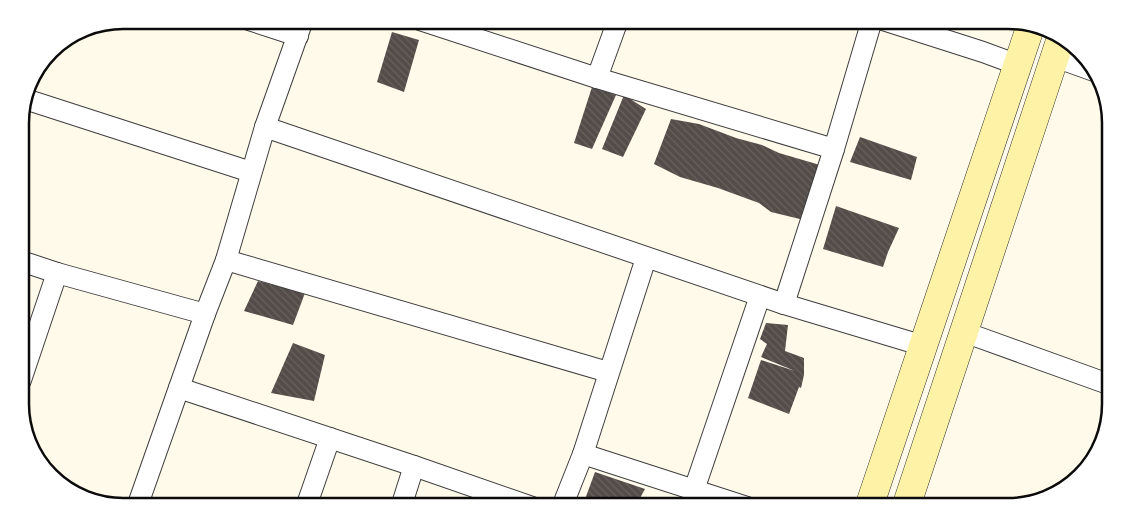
<svg xmlns="http://www.w3.org/2000/svg" width="1131" height="527" font-family="'Zilla Slab',serif">
  <style>
    .building { fill: url(#building-back-hatch) }
    .lines { fill: none; stroke-linecap: round; stroke-linejoin: round }
    .street-casing { stroke: #3e3e3e; stroke-width: 22 }
    .secondary-casing { stroke: #2d2d2d; stroke-width: 29 }
    .street { stroke: #fff; stroke-width: 20 }
    .secondary { stroke: #fdf2a6; stroke-width: 28 }
    .rim { fill: none; stroke: #0b0b0b; stroke-width: 2.5 }
  </style>
  <defs>
    <pattern id="building-back-hatch" width="6" height="6" patternUnits="userSpaceOnUse" patternTransform="scale(1.25)"><rect width="6" height="6" fill="#544c48"/><path d="M-1 5l2 2M0 0l6 6M5-1l2 2" fill="none" stroke="#68615e"/></pattern>
  </defs>
  <rect width="100%" height="100%" fill="#fffaea"/>
  <!-- building -->
  <g class="building">
    <polygon points="392,32 419,40 404,92 377,82"/>
    <polygon points="592,87 616,95 592,149 574,143"/>
    <polygon points="624,95 646,109 623,157 602,149"/>
    <polygon points="671,119 699,124 736,138 762,145 779,153 820,165 804,220 771,212 759,203 718,188 680,177 654,164"/>
    <polygon points="860,137 917,157 911,180 850,162"/>
    <polygon points="836,206 899,228 888,252 883,267 823,249"/>
    <polygon points="258,281 305,293 293,325 244,311"/>
    <polygon points="766,323 788,325 785,351 804,358 804,375 801,388 799,387 789,414 748,398 761,360 795,371 761,357 767,344 760,339"/>
    <polygon points="293,343 325,355 314,401 271,393"/>
    <polygon points="595,472 645,489 635,507 598,507 584,502"/>
  </g>
  <g class="lines">
    <!-- street casing -->
    <g class="street-casing">
      <g id="street">
        <polyline points="249,20 298,36"/>
        <polyline points="420,20 597,78 834,149"/>
        <polyline points="883,20 983,52 1018,65"/>
        <polyline points="1055,57 1094,71"/>
        <polyline points="597,78 618,20"/>
        <polyline points="25,99 251,172"/>
        <polyline points="265,127 784,304 924,346"/>
        <polyline points="226,260 608,372"/>
        <polyline points="21,261 57,273 205,314"/>
        <polyline points="784,304 834,149 872,20"/>
        <polyline points="964,332 1111,385"/>
        <polyline points="21,380 57,273"/>
        <polyline points="179,388 414,466 532,507"/>
        <polyline points="583,454 747,507"/>
        <polyline points="694,490 760,296"/>
        <polyline points="137,507 205,314 226,260 265,127 303,20"/>
        <polyline points="306,507 330,438"/>
        <polyline points="401,507 414,466"/>
        <polyline points="562,507 583,454 646,258"/>
      </g>
    </g>
    <!-- secondary casing -->
    <g class="secondary-casing">
      <g id="secondary">
        <polyline points="869,507 1031,25"/>
        <polyline points="906,507 1061,38"/>
      </g>
    </g>
    <!-- street -->
    <use href="#street" class="street"/>
    <!-- secondary -->
    <use href="#secondary" class="secondary"/>
  </g>
  <!-- crop -->
  <path d="M0 0H1131V527H0ZM123 29H1008A94 94 0 0 1 1102 123V404A94 94 0 0 1 1008 498H123A94 94 0 0 1 29 404V123A94 94 0 0 1 123 29Z" fill="#fff" fill-rule="evenodd"/>
  <path class="rim" d="M123 29H1008A94 94 0 0 1 1102 123V404A94 94 0 0 1 1008 498H123A94 94 0 0 1 29 404V123A94 94 0 0 1 123 29Z"/>
</svg>
